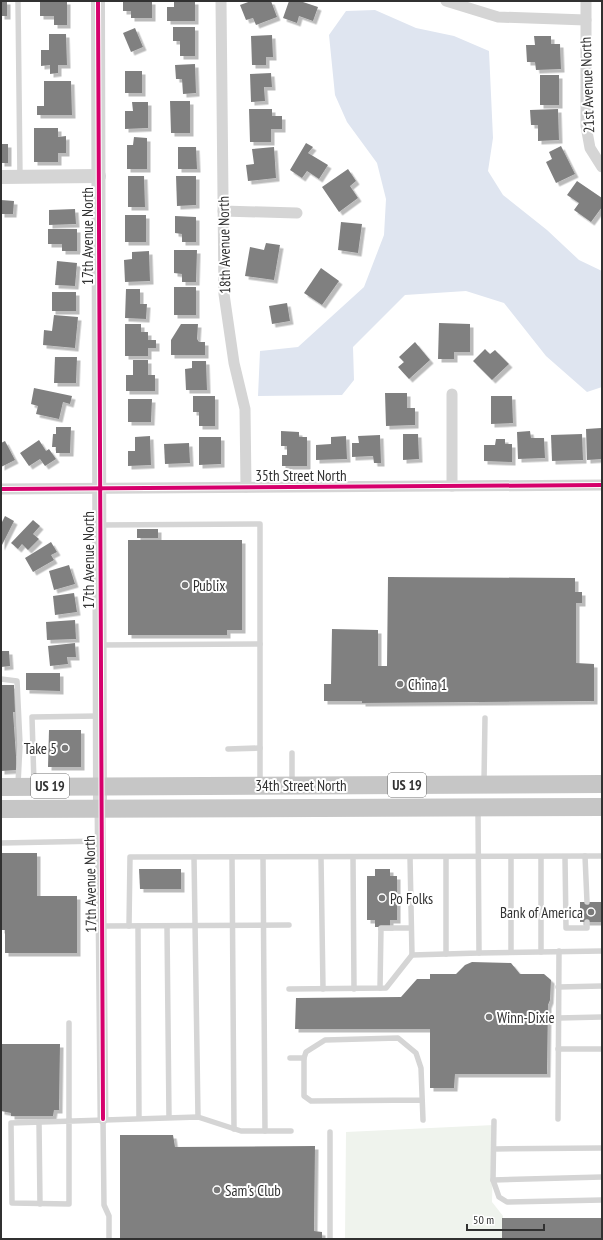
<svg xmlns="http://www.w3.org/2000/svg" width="603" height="1240" font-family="'PT Sans Narrow',sans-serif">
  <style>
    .green { fill: #eff3ed }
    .water { fill: #dfe5f0 }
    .building { fill: #808080; filter: url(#shadow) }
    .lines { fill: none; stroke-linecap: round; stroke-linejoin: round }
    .service { stroke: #d5d5d5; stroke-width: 5.5 }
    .minor { stroke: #d5d5d5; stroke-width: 11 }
    .tertiary { stroke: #d5d5d5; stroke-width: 14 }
    .trunk { stroke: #c6c6c6; stroke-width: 18 }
    .cycleway-casing { stroke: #fff; stroke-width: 6 }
    .cycleway { stroke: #d6006c; stroke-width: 4 }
    .poi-dot { fill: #797979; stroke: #fff; stroke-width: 1.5 }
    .labels { text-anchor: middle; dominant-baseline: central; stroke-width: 4; stroke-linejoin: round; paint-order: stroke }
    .shield { fill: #fff; stroke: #6f6f6f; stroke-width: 1 }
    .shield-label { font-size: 14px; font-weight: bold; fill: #313131 }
    .street-label { font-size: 15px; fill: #313131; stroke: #fff }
    .poi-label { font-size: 15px; fill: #313131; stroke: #fff; text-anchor: start }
  </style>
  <defs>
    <filter id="shadow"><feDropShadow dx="3.5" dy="3.5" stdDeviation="0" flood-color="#0004"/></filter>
  </defs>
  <rect width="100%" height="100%" fill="#fff"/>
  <!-- green -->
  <polygon class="green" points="494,1125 492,1202 503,1216 503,1239 345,1239 346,1132"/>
  <!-- water -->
  <polygon class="water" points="375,10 416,28 454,36 489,51 493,138 488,171 503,195 547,230 579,260 602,271 602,387 587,392 546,356 504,303 466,291 405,295 353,347 354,380 342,395 258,396 260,351 298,347 364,287 384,235 386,199 377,163 347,122 335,95 329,35 346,11"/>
  <!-- building -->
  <g class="building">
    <rect x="1" y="1" width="6" height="15"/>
    <polygon points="40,1 67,1 67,25 54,25 54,16 40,16"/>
    <polygon points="123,1 152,1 152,18 131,18 131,11 123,11"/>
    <polygon points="174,1 195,1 195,21 167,21 167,7 174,7"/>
    <polygon points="251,1 271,1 277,17 256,25 253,18 246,20 240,5"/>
    <polygon points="289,1 300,1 318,7 313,21 299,16 297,23 283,18"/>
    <polygon points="173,27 195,27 195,56 180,56 180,41 173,41"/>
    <polygon points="135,28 143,47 131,52 123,33"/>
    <polygon points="49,34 66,34 67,65 58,65 58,73 50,74 50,65 41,66 41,50 49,50"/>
    <polygon points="272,35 273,57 266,57 266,65 252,65 251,36"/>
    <polygon points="534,36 551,36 551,44 560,44 561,69 536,70 535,62 527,62 526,45 535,45"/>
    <polygon points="195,64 196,93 183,94 182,79 176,79 175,65"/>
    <rect x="125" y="71" width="17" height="22"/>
    <polygon points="271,73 272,87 264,87 265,101 251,102 250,74"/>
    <rect x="540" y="75" width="19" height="30"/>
    <polygon points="44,81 71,81 72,115 37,115 37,106 44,106"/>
    <polygon points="170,101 190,101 190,133 171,133"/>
    <polygon points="132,102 148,102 148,128 125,129 125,111 133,111"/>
    <polygon points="249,109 272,109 272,116 282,116 282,129 271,129 271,142 250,142"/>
    <polygon points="558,109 559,140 538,141 538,125 531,125 530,110"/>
    <polygon points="34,128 58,128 58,137 66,136 66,153 58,153 58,162 34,162"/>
    <polygon points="134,137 147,138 147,169 127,169 127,145 133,145"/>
    <polygon points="306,143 313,147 308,153 328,165 319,179 307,171 302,178 290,170"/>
    <rect x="1" y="144" width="7" height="19"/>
    <polygon points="561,146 575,174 556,183 546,162 552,159 549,152"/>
    <polygon points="178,147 196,147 197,169 178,169"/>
    <polygon points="274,147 276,178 248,181 246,165 254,164 252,149"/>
    <polygon points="348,169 356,181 350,186 358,198 339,212 322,187"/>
    <polygon points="128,176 144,176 145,207 128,207"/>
    <polygon points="176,176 196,176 196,205 177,206"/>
    <polygon points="577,181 602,198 602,207 591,222 574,210 579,203 567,195"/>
    <polygon points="1,200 14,201 13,214 1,214"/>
    <polygon points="75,209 76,224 49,225 49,210"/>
    <rect x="125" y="215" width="21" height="27"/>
    <polygon points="175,216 196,217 196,242 182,242 182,234 175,233"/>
    <polygon points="341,222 362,224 358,253 338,250"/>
    <polygon points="48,229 77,229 77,251 62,251 62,244 48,244"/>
    <polygon points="266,243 280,245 274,280 245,276 250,247 264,250"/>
    <polygon points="174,250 197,250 196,282 182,282 182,274 174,273"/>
    <polygon points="149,251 150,281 125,282 124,260 132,259 132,252"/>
    <polygon points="57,261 77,263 75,286 55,285"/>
    <polygon points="321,268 339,281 322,305 304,293"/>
    <rect x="174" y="287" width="22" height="28"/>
    <polygon points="126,289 140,289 140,304 147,304 146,319 125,318"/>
    <rect x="52" y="292" width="24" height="19"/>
    <polygon points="287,303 290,321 272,324 269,306"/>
    <polygon points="54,315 78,317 75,348 43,345 44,330 52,331"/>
    <polygon points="439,323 470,324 470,352 454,352 454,359 438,359"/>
    <polygon points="125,324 141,324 141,332 148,332 148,340 156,340 156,348 148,348 148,356 125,356"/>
    <polygon points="181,324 198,324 197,339 199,342 205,342 205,355 171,355 171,340"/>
    <polygon points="415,342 430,360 409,379 398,367 404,362 399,357"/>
    <polygon points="485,349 490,354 495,350 509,364 492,380 473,361"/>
    <polygon points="55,357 77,357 76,383 54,383"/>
    <polygon points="133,360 148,360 148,375 155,375 155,391 126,391 126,375 133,375"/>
    <polygon points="192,361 206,361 207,390 186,390 185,369 192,368"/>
    <polygon points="34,388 72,396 70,404 63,402 59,419 36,414 38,406 31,404"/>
    <polygon points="385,393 407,393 407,408 415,408 415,425 386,426"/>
    <polygon points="193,396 215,396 215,426 199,426 199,412 193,412"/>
    <polygon points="491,396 512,396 513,423 491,424"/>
    <polygon points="128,399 152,399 151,422 128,422"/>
    <polygon points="56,427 71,427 70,453 56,453 56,447 52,447 53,434 56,434"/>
    <polygon points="601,428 602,459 587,460 586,429"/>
    <polygon points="281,431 299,432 299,437 307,437 307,466 282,466 282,455 287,455 287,446 281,446"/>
    <polygon points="530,431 531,438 544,438 545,458 518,459 517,432"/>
    <polygon points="403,434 418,434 419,459 403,460"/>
    <polygon points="582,434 583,460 552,461 551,435"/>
    <polygon points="380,435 381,463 374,463 373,456 352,457 352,443 359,443 358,436"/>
    <polygon points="150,436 151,465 128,466 128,451 135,451 135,437"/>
    <polygon points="346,436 347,459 316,460 316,445 331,444 331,437"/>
    <polygon points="199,437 221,437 221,464 199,465"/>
    <polygon points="496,439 505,439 505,444 512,444 512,462 484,461 484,445 495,445"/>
    <polygon points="39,440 46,451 49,449 56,459 45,466 40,459 29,466 20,453"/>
    <polygon points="5,441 15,460 1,467 1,443"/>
    <polygon points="189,443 190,463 165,464 164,444"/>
    <polygon points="5,516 14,521 1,547 1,524"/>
    <polygon points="33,520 40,526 33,534 39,539 28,550 22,544 18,549 11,543"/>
    <rect x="137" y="529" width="21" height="9"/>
    <polygon points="128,540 242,540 242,630 227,630 227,635 128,635"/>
    <polygon points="51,542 57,552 51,555 54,560 33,572 25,558"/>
    <polygon points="69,565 75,584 54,590 49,571"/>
    <polygon points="388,577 575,578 575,592 582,592 582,603 576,603 576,663 594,664 594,701 362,703 362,701 324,701 324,684 331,684 332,629 378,630 378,666 387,666"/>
    <polygon points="74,593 77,612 55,615 53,596"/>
    <polygon points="75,620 76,639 47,640 46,622"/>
    <polygon points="75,643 76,657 67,657 68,664 50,666 48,646"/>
    <polygon points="1,651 9,651 10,666 1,667"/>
    <polygon points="26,673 60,673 60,691 26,690"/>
    <polygon points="1,685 14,685 15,712 13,712 17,770 1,771 1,762 2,762"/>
    <polygon points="49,730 81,730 81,767 48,767"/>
    <polygon points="1,853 37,853 37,896 77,896 77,953 5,953 5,930 1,930"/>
    <polygon points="139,869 181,869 181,889 140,889"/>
    <polygon points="375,869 390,869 390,876 397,876 397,920 390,920 390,927 375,927 375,920 367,920 367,876 375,876"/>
    <rect x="580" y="902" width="22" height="20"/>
    <polygon points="472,962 511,963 520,974 544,974 551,980 550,1000 548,1005 547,1074 455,1074 454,1088 430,1088 430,1029 295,1029 296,998 401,997 417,979 430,979 430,974 456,974 465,965"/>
    <polygon points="1,1044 60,1044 59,1110 54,1110 53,1116 11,1116 11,1113 1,1111"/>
    <polygon points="120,1135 173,1135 175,1147 315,1146 314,1231 322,1232 322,1239 120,1239"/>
    <rect x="502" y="1218" width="100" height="21"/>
  </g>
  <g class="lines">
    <!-- service -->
    <g class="service">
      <polyline points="18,1 20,177"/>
      <polyline points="99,525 260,524 260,783"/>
      <polyline points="100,645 260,644"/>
      <polyline points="1,679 17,681 20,744 18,784"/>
      <polyline points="228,749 260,748"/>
      <polyline points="292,753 292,783"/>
      <polyline points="484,782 485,718"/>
      <polyline points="34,784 32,717 99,716"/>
      <polyline points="1,843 101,841"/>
      <polyline points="585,856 587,902"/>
      <polyline points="194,857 198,1117"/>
      <polyline points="232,857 234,1129"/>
      <polyline points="263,857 265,1131"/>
      <polyline points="353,857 354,989"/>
      <polyline points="410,857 412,955"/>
      <polyline points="446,857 446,954"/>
      <polyline points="511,857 511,952"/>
      <polyline points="565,857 566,928 587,928 587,922"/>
      <polyline points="321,858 323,989"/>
      <polyline points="103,926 289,925"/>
      <polyline points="129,926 130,857 602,856"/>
      <polyline points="138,926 139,1118"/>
      <polyline points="167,926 169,1117"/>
      <polyline points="541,952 541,857"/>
      <polyline points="479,953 602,951"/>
      <polyline points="558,987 602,986"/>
      <polyline points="380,988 381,928 411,928"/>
      <polyline points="289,989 386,988 412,955 479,953 478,810"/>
      <polyline points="558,1018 602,1017"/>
      <polyline points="69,1023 69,1204 12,1203 11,1123 198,1117 241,1131 291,1131"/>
      <polyline points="558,1049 602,1049"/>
      <polyline points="290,1058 304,1058"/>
      <polyline points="421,1100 311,1101 304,1096 304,1058 306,1052 325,1040 398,1038 416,1053 421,1068 423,1120"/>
      <polyline points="103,1119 104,1205 109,1216 109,1239"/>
      <polyline points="558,1119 559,951"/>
      <polyline points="494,1121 493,1180 499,1197 507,1202 602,1200"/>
      <polyline points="39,1122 40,1204"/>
      <polyline points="330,1132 330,1239"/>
      <polyline points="494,1149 602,1148"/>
      <polyline points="493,1180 602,1177"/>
    </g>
    <!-- minor -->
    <g class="minor">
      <polyline points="221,1 224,294 234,363 245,409 246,487"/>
      <polyline points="446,1 498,17 586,20"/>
      <polyline points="586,1 586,126 590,148 602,167"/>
      <polyline points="223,211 297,213"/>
      <polyline points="452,394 452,486"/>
      <polyline points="1,489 602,485"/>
      <polyline points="100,809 103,1119"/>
    </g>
    <!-- tertiary -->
    <g class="tertiary">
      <polyline points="98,1 100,809"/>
      <polyline points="1,177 99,176"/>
    </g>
    <!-- trunk -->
    <g class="trunk">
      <polyline points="1,787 602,784"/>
      <polyline points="1,809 602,807"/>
    </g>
    <!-- cycleway casing -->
    <g class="cycleway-casing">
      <g id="cycleway">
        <polyline points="98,1 103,1119"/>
        <polyline points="1,489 602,485"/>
      </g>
    </g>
    <!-- cycleway -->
    <use href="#cycleway" class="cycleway"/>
  </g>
  <!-- markers -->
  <g class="poi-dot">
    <circle cx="185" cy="585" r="4"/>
    <circle cx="400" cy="684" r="4"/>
    <circle cx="65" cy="748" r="4"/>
    <circle cx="382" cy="898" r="4"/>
    <circle cx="591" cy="912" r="4"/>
    <circle cx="489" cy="1017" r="4"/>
    <circle cx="217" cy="1190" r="4"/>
  </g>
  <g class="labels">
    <!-- shield labels -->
    <g class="shield">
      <rect x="388" y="773" width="38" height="24" rx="3"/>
      <rect x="31" y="774" width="38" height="24" rx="3"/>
    </g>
    <g class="shield-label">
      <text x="407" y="785">US 19</text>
      <text x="50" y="786">US 19</text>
    </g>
    <!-- street labels -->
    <g class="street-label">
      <text transform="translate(587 85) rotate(-92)">21st Avenue North</text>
      <text transform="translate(87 236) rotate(-90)">17th Avenue North</text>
      <text transform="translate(224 245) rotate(-91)">18th Avenue North</text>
      <text x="301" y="475">35th Street North</text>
      <text transform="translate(88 560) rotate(-90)">17th Avenue North</text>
      <text x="301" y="785">34th Street North</text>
      <text transform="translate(90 884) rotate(-91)">17th Avenue North</text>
    </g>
    <!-- poi labels -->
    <g class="poi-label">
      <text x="193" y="585">Publix</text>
      <text x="408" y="684">China 1</text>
      <text x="57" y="748" text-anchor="end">Take 5</text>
      <text x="390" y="898">Po Folks</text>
      <text x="583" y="912" text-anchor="end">Bank of America</text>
      <text x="497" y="1017">Winn-Dixie</text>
      <text x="225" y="1190">Sam's Club</text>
    </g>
  </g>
  <!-- border -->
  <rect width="603" height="1240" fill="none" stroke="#313131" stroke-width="4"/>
  <!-- scale -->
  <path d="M467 1224v6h77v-6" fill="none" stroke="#313131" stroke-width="2"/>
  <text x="473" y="1224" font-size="12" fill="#313131" stroke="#ffffff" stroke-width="3" paint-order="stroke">50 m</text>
</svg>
